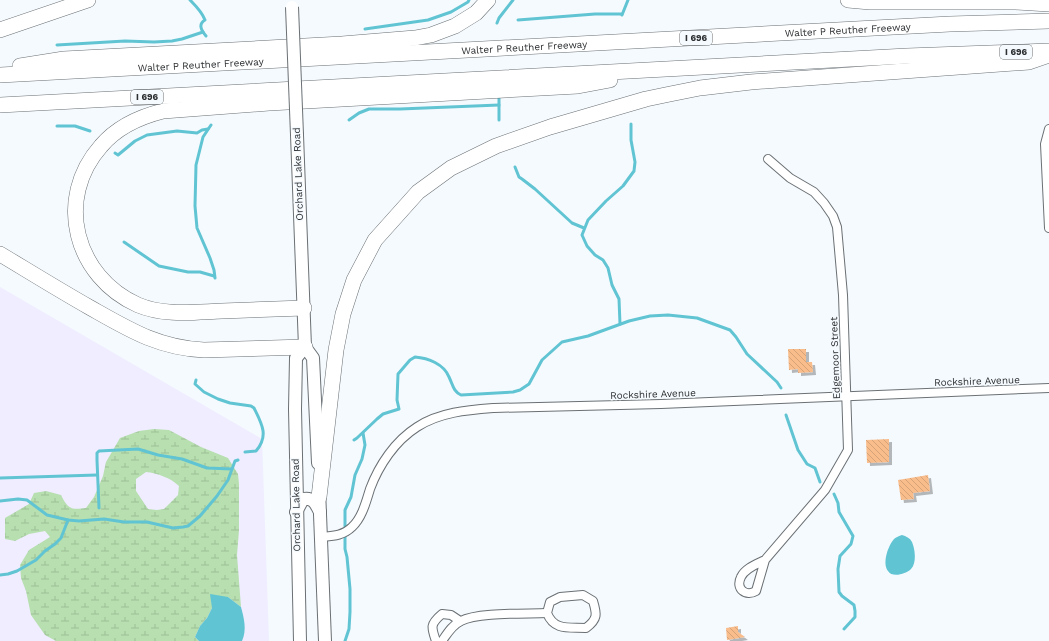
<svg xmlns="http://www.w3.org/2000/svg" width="1049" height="641" font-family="'Work Sans',sans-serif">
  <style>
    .education { fill: #efedff }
    .wetland { fill: url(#wetland-marsh); fill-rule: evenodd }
    .water { fill: #61c4d3 }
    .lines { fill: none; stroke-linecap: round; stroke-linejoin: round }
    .stream { stroke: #61c4d3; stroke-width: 3 }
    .building { fill: url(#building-back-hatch); filter: url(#shadow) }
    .minor-casing { stroke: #6a7074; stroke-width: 10 }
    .secondary-casing { stroke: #6a7074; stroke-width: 14 }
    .motorway-casing { stroke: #6a7074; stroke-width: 16 }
    .minor { stroke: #fff; stroke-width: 8 }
    .secondary { stroke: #fff; stroke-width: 12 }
    .motorway { stroke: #fff; stroke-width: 15 }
    .secondary-bridge-casing { stroke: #6a7074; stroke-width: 14; stroke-linecap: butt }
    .secondary-bridge { stroke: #fff; stroke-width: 12 }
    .labels { text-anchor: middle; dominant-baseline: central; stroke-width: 3; stroke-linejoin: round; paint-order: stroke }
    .shield { fill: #f5fafe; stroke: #696c6e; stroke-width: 1 }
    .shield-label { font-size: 9px; font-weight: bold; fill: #2d2f31 }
    .street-label { font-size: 10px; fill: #2d2f31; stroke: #f5fafe }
  </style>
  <defs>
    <pattern id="wetland-marsh" width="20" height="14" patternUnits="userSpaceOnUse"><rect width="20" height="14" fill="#b7dfaf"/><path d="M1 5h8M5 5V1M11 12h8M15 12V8" fill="none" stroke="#9ec097"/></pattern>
    <pattern id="building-back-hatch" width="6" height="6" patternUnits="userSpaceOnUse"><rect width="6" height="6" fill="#f9bd8c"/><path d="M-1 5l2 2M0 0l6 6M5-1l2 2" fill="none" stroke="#d6a379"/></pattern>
    <filter id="shadow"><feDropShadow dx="3" dy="3" stdDeviation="0" flood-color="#0004"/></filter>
  </defs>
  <rect width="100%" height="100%" fill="#f5fafe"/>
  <!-- education -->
  <polygon class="education" points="0,287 262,439 269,641 0,641"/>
  <!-- wetland -->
  <path class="wetland" d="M154 429 169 430 201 447 228 458 238 474 239 484V530L237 555 241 607 228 597 212 608 207 618 200 626 195 637 199 641H56L45 635 31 615 26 591 21 578 20 565 29 550 50 537 45 531 29 534 15 541 5 539V518L29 504 34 493 46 491 61 495C68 509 71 510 86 508L94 497 103 476 106 462 120 438 139 431ZM146 472C157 473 171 478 179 486L178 495 164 509 157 510 148 509 136 491V479Z"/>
  <!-- water -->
  <g class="water">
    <path d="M902 535C906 536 910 538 912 542 915 549 917 563 911 569 906 574 892 578 888 571 882 563 888 546 894 539 896 537 899 536 902 535Z"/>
    <path d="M210 594 228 597 241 607C244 618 247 630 242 641H199L195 637 200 626 207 618 212 608Z"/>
  </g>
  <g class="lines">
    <!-- stream -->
    <g class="stream">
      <path d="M190 0C196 6 202 12 205 20 198 24 201 30 206 36"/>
      <polyline points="622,15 628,0"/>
      <polyline points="518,20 595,14 622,14"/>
      <polyline points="497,23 499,18 513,0"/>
      <polyline points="365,29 428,20 451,12 468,2 469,0"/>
      <polyline points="57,45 125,41 154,42 172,41 182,39 203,32"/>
      <polyline points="499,97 499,120"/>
      <polyline points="349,120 359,113 369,109 400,109 499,105"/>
      <polyline points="211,125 203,137 196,165 195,206 197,228 210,258 214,270 215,278"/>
      <polyline points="57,126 75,126 90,131"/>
      <polyline points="115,153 118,155 135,141 147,135 177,131 197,133 202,130 208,129"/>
      <polyline points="515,167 519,177 522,179 535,189 572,223 584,228"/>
      <polyline points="124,242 159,266 188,272 200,272 214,276"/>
      <polyline points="620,324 619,299 612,285 608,268 603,260 595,255 587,246 582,235 588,220 606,201 623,186 634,171 635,162 631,140 631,124"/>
      <path d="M196 380 195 384 204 392 218 399 230 403 251 406 254 408C262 424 269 436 256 451L245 452"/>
      <polyline points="786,415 798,450 807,464 815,468 820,482"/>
      <path d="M354 440 357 438 377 419 383 414 399 409 397 400 398 374 410 360 415 357C428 358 444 364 449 377 453 385 453 391 461 395L513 392 520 390 529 384 542 360 562 342 588 336 629 321 650 316 668 315 697 318 730 330 736 337 747 354 777 382 781 388"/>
      <polyline points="0,478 97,475"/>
      <polyline points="834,494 838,503 839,512 853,536 851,544 840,556 838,569 839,592 842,596 854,605 855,611 855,617 844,629"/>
      <polyline points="0,501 18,499 27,500 47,515 68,520 79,521 104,519 124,522 147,522 173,528 183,527 188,526 200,516 217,496 228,480 235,461 238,460"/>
      <polyline points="99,508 97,460 97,453 99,451 138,449 158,455 182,459 207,468 232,469"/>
      <polyline points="0,575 8,574 17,571 36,560 45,551 55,544 61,538 68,520"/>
      <polyline points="345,641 349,629 350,612 350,589 347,557 345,549 345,510 351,497 355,475 362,459 365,445 363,433"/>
    </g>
  </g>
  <!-- building -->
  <g class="building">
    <polygon points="788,349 806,349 806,362 812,362 813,372 798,373 798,369 789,370"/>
    <polygon points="889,439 889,462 867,463 866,440"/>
    <polygon points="928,475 930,491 913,493 914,499 901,500 898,480"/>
    <polygon points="738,626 738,632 745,637 727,640 726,628"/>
  </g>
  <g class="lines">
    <!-- minor casing -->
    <g class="minor-casing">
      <g id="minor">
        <polyline points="1049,129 1045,144 1049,228"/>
        <path d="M321 537C332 536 343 536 352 527 362 518 366 502 370 489 379 465 395 441 417 427 440 412 468 410 494 408L661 404 1049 388"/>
        <path d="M765 560C757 564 745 568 741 577 735 589 746 597 756 591L765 560 825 490 848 450 843 295 837 227 833 216 824 203 814 192 790 178 768 159"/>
        <path d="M583 595 593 601C597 614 598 619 586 628 569 627 554 631 547 613L550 602 560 597Z"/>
        <path d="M436 641C431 627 430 624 442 614L451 615 460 621"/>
        <path d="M442 641C447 634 452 625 461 621 477 612 526 614 547 613"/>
      </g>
    </g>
    <!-- secondary casing -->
    <g class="secondary-casing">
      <g id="secondary">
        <polyline points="297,135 305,347 313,358 318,463"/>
        <polyline points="319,489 325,641"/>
        <path d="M296 512 303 499C313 497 316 504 320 512"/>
        <polyline points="300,641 295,409 296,358 305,347"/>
      </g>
    </g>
    <!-- motorway casing -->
    <g class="motorway-casing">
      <g id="motorway">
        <polyline points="848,0 870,2 1016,2 1049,4"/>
        <polyline points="0,30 88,0"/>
        <polyline points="20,66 64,59 342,44 415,38 431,35 455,26 476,13 488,0"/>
        <path id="s1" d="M0 75 950 24 1049 21"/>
        <polyline points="0,105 907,56 1049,51"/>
        <path d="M0 254C30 272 59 290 89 307 128 329 158 348 204 350L305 347"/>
        <path d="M304 308C276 309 249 310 222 311 194 312 164 316 138 305 75 277 54 199 101 146 117 127 139 117 163 111L269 103 578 86 610 80"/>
        <polyline points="319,497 336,350 343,314 354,280 375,240 418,192 451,168 496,146 550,127 646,99 670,94 700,88 751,82 1029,62 1049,55"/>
      </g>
    </g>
    <!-- minor -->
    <use href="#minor" class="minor"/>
    <!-- secondary -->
    <use href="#secondary" class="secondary"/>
    <!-- motorway -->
    <use href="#motorway" class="motorway"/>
    <!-- secondary-bridge casing -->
    <g class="secondary-bridge-casing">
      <polyline id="secondary-bridge" points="292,7 297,135"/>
    </g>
    <!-- secondary-bridge -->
    <use href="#secondary-bridge" class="secondary-bridge"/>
  </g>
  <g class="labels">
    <!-- shield labels -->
    <g class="shield">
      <rect x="680" y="31" width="32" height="14" rx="3"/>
      <rect x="1000" y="45" width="32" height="14" rx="3"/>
      <rect x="131" y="90" width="32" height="14" rx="3"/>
    </g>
    <g class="shield-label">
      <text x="696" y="38">I 696</text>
      <text x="1016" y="52">I 696</text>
      <text x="147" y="97">I 696</text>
    </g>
    <!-- street labels -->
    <g class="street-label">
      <text stroke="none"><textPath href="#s1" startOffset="849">Walter P Reuther Freeway</textPath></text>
      <text stroke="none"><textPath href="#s1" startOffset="525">Walter P Reuther Freeway</textPath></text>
      <text stroke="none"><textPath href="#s1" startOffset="201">Walter P Reuther Freeway</textPath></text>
      <text transform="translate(298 174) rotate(-92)">Orchard Lake Road</text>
      <text transform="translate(835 358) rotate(-92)">Edgemoor Street</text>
      <text transform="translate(977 381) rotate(-2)">Rockshire Avenue</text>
      <text transform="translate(653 394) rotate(-2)">Rockshire Avenue</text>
      <text transform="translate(296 505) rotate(-91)">Orchard Lake Road</text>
    </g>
  </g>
</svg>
